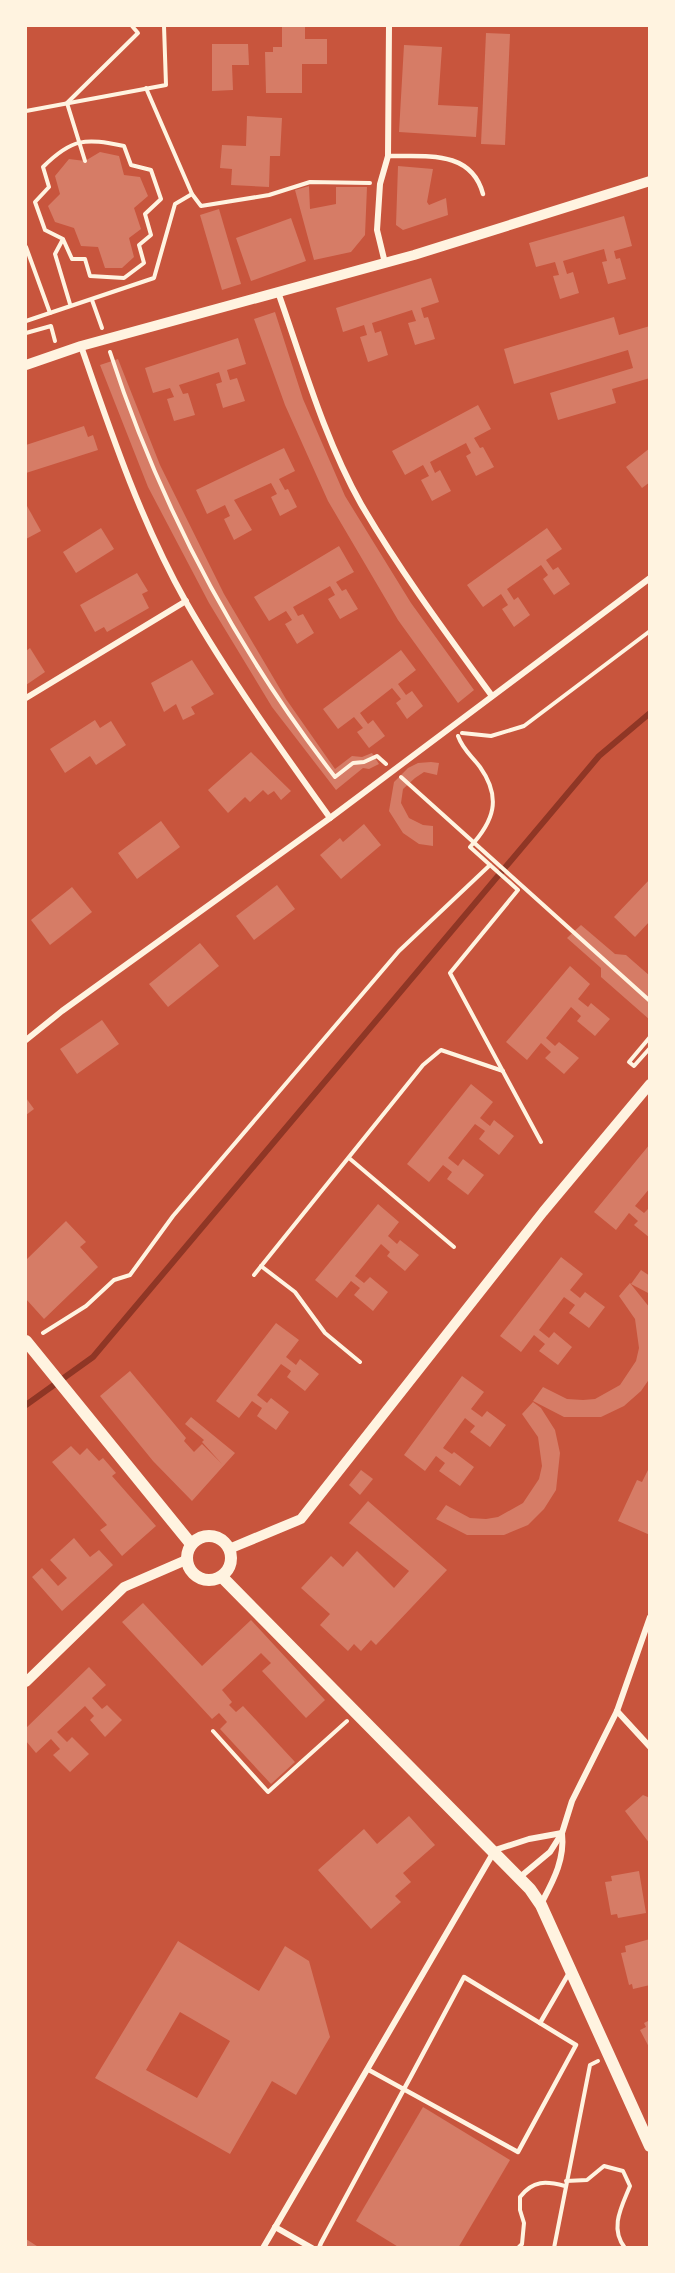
<svg xmlns="http://www.w3.org/2000/svg" width="675" height="2273" font-family="Lato,sans-serif">
  <style>
    .lines { fill: none; stroke-linecap: round; stroke-linejoin: round }
    .stream { stroke: #8f3625; stroke-width: 6 }
    .building { fill: #d67c66; fill-rule: evenodd }
    .path { stroke: #fff3e0; stroke-width: 4 }
    .service { stroke: #fff3e0; stroke-width: 4.5 }
    .minor { stroke: #fff3e0; stroke-width: 6 }
    .tertiary { stroke: #fff3e0; stroke-width: 10 }
    .secondary { stroke: #fff3e0; stroke-width: 12 }
  </style>
  <rect width="100%" height="100%" fill="#c8553d"/>
  <g class="lines">
    <!-- stream -->
    <polyline class="stream" points="26,1405 93,1357 599,756 650,713"/>
  </g>
  <!-- building -->
  <g class="building">
    <polygon points="282,26 305,26 305,39 327,39 327,64 302,64 302,93 266,93 265,52 273,52 273,47 282,47"/>
    <polygon points="486,33 510,34 505,145 481,144"/>
    <polygon points="212,44 248,44 249,65 232,65 233,90 212,91"/>
    <polygon points="404,45 442,47 438,105 478,107 476,137 399,132"/>
    <polygon points="247,116 282,118 280,156 270,156 269,187 231,185 232,169 220,168 222,145 246,146"/>
    <polygon points="100,152 119,156 124,175 140,177 148,196 134,208 141,229 129,238 134,257 122,268 105,268 98,247 81,246 74,228 55,222 48,206 60,194 55,176 69,159 85,161"/>
    <polygon points="398,166 433,169 427,202 429,205 446,198 448,215 403,230 396,225"/>
    <polygon points="309,186 310,209 336,204 336,187 367,187 365,235 351,252 314,260 295,190"/>
    <polygon points="219,209 241,284 222,290 200,215"/>
    <polygon points="624,216 632,246 614,251 616,259 620,258 626,279 608,284 602,262 607,261 604,249 563,261 567,274 573,272 579,293 560,299 553,276 559,275 555,262 536,267 529,243"/>
    <polygon points="291,218 306,261 251,281 236,238"/>
    <polygon points="431,278 439,302 421,308 424,318 428,317 435,339 415,345 408,323 416,321 412,310 372,323 375,333 381,331 388,355 368,362 360,337 367,335 364,325 343,332 336,308"/>
    <polygon points="275,312 303,399 345,496 411,603 474,690 458,703 398,620 328,501 285,405 254,319"/>
    <polygon points="614,317 619,335 650,326 650,378 612,389 616,403 558,420 550,393 633,368 628,350 514,384 504,349"/>
    <polygon points="238,338 246,364 227,370 230,380 237,378 245,401 223,408 216,384 222,382 219,372 179,385 183,394 188,393 195,415 174,421 167,399 174,397 170,388 153,393 145,368"/>
    <polygon points="118,359 160,465 224,594 286,699 335,769 352,756 362,757 372,753 379,764 369,769 363,768 336,790 272,707 209,603 148,487 100,365"/>
    <polygon points="478,405 491,429 474,438 480,448 483,447 494,467 476,476 466,456 471,453 466,443 430,462 435,473 440,470 451,491 432,501 421,480 429,476 423,465 405,475 392,451"/>
    <polygon points="84,426 88,437 93,435 98,450 26,473 26,445"/>
    <polygon points="284,448 295,471 279,479 285,490 288,489 297,507 280,516 271,497 277,494 271,483 234,500 252,530 234,540 224,519 230,516 225,505 207,514 196,490"/>
    <polygon points="650,448 650,482 642,488 626,467"/>
    <polygon points="27,506 41,531 26,539 26,507"/>
    <polygon points="101,528 114,549 76,573 63,552"/>
    <polygon points="547,528 562,549 546,560 553,570 558,567 570,584 554,595 543,579 548,575 541,565 507,589 514,600 518,597 530,615 514,627 502,609 508,605 501,594 483,607 467,585"/>
    <polygon points="339,546 354,572 336,582 342,591 346,589 358,609 340,619 328,599 335,595 330,586 293,607 298,616 303,614 314,633 297,644 285,624 292,620 286,611 269,621 254,597"/>
    <polygon points="137,573 148,591 142,594 149,608 107,632 104,627 95,632 80,605"/>
    <polygon points="30,648 45,672 26,685 26,651"/>
    <polygon points="401,650 416,670 398,684 406,695 412,691 423,706 407,719 396,703 401,699 392,688 360,713 368,724 373,720 385,736 369,748 357,732 363,728 354,717 338,729 323,709"/>
    <polygon points="192,660 214,694 191,707 195,714 183,720 176,704 164,712 151,683"/>
    <polygon points="95,720 100,728 111,721 126,745 96,765 90,756 65,773 50,749"/>
    <polygon points="251,752 291,791 281,800 274,791 268,795 263,790 250,802 245,797 228,813 208,790"/>
    <polygon points="431,762 439,763 437,775 424,772 415,778 403,789 401,803 409,818 423,825 433,826 433,846 419,844 403,833 389,811 394,782 408,768 418,763"/>
    <polygon points="161,821 180,847 137,879 118,853"/>
    <polygon points="364,824 381,845 341,879 320,855 340,838 343,842"/>
    <polygon points="650,879 650,921 635,937 614,917"/>
    <polygon points="277,885 295,909 254,940 236,916"/>
    <polygon points="72,887 92,912 50,945 31,920"/>
    <polygon points="581,925 615,954 626,955 650,976 650,1020 601,977 601,968 567,938"/>
    <polygon points="200,943 219,966 168,1007 149,984"/>
    <polygon points="570,966 590,984 578,999 588,1007 591,1003 610,1019 595,1036 577,1021 581,1016 571,1007 546,1038 555,1046 559,1042 579,1058 564,1074 545,1058 551,1052 541,1043 527,1060 506,1042"/>
    <polygon points="102,1020 119,1044 77,1074 60,1049"/>
    <polygon points="471,1084 493,1102 480,1118 490,1126 494,1120 514,1136 499,1155 479,1139 485,1131 475,1124 448,1158 458,1166 463,1159 484,1175 468,1195 447,1179 452,1172 443,1165 429,1182 407,1164"/>
    <polygon points="26,1098 34,1109 26,1115"/>
    <polygon points="650,1144 650,1188 635,1206 644,1213 650,1207 650,1238 634,1225 638,1221 629,1213 616,1230 594,1212"/>
    <polygon points="378,1204 399,1222 388,1236 397,1244 400,1240 419,1255 405,1271 387,1256 390,1252 381,1244 355,1276 364,1283 370,1277 388,1292 373,1311 354,1295 360,1288 351,1281 337,1298 315,1280"/>
    <polygon points="66,1221 86,1242 80,1247 98,1267 44,1319 26,1299 26,1260"/>
    <polygon points="561,1257 583,1274 570,1290 580,1298 585,1292 605,1307 589,1328 569,1313 575,1305 564,1297 539,1330 549,1338 554,1332 572,1347 558,1365 539,1351 545,1344 534,1335 521,1352 500,1336"/>
    <polygon points="641,1270 650,1276 650,1294 631,1284"/>
    <polygon points="630,1283 650,1308 650,1378 641,1391 624,1406 601,1417 564,1417 533,1401 543,1387 567,1399 583,1400 595,1399 620,1385 636,1361 639,1348 635,1319 619,1296"/>
    <polygon points="276,1323 299,1340 286,1357 296,1365 300,1359 319,1374 305,1391 287,1377 291,1371 281,1364 257,1395 267,1403 271,1398 289,1412 276,1430 257,1416 262,1408 252,1401 239,1418 216,1401"/>
    <polygon points="130,1371 186,1438 184,1441 194,1452 202,1444 222,1464 202,1442 204,1440 185,1424 191,1417 235,1453 192,1501 153,1461 100,1396"/>
    <polygon points="462,1376 484,1392 471,1409 482,1417 487,1411 506,1425 490,1447 470,1432 475,1426 465,1418 443,1448 452,1454 454,1452 474,1467 460,1486 439,1471 445,1463 436,1456 425,1471 404,1455"/>
    <polygon points="533,1402 541,1408 555,1430 560,1453 556,1490 544,1509 528,1525 504,1535 467,1535 436,1519 446,1505 470,1518 486,1519 498,1517 523,1503 539,1479 542,1466 538,1437 522,1414"/>
    <polygon points="71,1446 80,1455 87,1448 99,1461 103,1458 116,1473 112,1476 156,1526 122,1556 100,1530 107,1525 52,1462"/>
    <polygon points="650,1466 650,1535 618,1521 637,1480 642,1482"/>
    <polygon points="361,1470 373,1479 360,1495 349,1485"/>
    <polygon points="368,1501 447,1570 376,1645 371,1640 361,1651 354,1644 348,1651 320,1625 330,1614 301,1588 331,1556 343,1567 357,1551 394,1588 409,1571 349,1523"/>
    <polygon points="74,1538 90,1557 99,1550 113,1565 62,1611 32,1577 42,1568 58,1586 67,1578 50,1560"/>
    <polygon points="143,1603 202,1666 251,1620 325,1700 306,1718 262,1671 271,1663 261,1653 222,1690 232,1702 229,1705 236,1712 243,1706 295,1762 271,1784 220,1729 227,1722 219,1713 212,1719 122,1622"/>
    <polygon points="89,1667 106,1685 92,1698 102,1709 107,1705 122,1720 105,1737 90,1720 94,1716 85,1706 57,1732 67,1742 72,1737 89,1754 70,1772 53,1755 60,1749 51,1739 36,1753 26,1741 26,1728"/>
    <polygon points="643,1795 650,1798 650,1844 625,1811"/>
    <polygon points="409,1816 435,1845 403,1873 411,1882 395,1896 401,1902 371,1929 318,1870 364,1829 377,1844"/>
    <polygon points="639,1871 646,1913 618,1918 617,1914 611,1915 605,1882 612,1881 611,1876"/>
    <polygon points="650,1939 650,1985 633,1989 632,1984 629,1985 621,1953 626,1952 625,1946"/>
    <path d="M178 1941 259 1991 285 1946 309 1961 330 2037 296 2095 272 2081 230 2154 95 2078ZM180 2012 230 2041 197 2098 146 2070Z"/>
    <polygon points="650,2020 650,2049 640,2030 646,2027 644,2023"/>
    <polygon points="423,2107 510,2160 458,2248 400,2248 356,2221"/>
    <polygon points="26,2239 40,2248 26,2248"/>
  </g>
  <g class="lines">
    <!-- path -->
    <g class="path">
      <polyline points="146,88 192,194 201,206 269,195 310,182 370,183"/>
      <polyline points="26,111 166,85 164,26"/>
      <polyline points="85,161 67,103 138,33 132,26"/>
      <path d="M63 239 45 230 35 202 49 187 43 167C72 138 85 138 124 146L131 165 151 170 161 199 145 214 151 235 139 245 144 263 124 278 90 276 85 259H72L63 239 55 254 70 304"/>
      <polyline points="26,247 50,313"/>
      <polyline points="92,300 102,328"/>
      <polyline points="26,321 154,278 175,204 192,194"/>
      <polyline points="26,333 51,326 55,341"/>
      <path d="M110 352C160 506 236 649 335 777L353 763 364 762 377 756 386 764"/>
      <polyline points="462,733 491,736 524,726 650,631"/>
      <path d="M458 736C463 750 471 755 480 767 502 798 494 821 470 847L518 890 450 973 541 1142"/>
      <polyline points="401,777 650,1001"/>
      <polyline points="650,1037 629,1062 634,1066 650,1048"/>
      <polyline points="349,1158 454,1247"/>
      <polyline points="261,1266 295,1292 325,1333 360,1362"/>
      <polyline points="254,1275 423,1065 441,1050 503,1071"/>
      <polyline points="43,1333 86,1306 114,1280 130,1275 173,1216 399,951 490,865"/>
      <polyline points="213,1731 268,1792 347,1721"/>
      <path d="M566 2181 587 2180 604 2166 623 2171 630 2186C622 2206 609 2228 625 2248"/>
      <path d="M518 2248 522 2244 524 2223 520 2210V2197C533 2180 546 2181 565 2186"/>
      <polyline points="554,2248 590,2065 598,2061"/>
    </g>
    <!-- service -->
    <g class="service">
      <path d="M388 156C425 157 471 149 483 194"/>
      <polyline points="540,2023 569,1973"/>
      <polyline points="319,2248 321,2243 404,2089 410,2078 464,1977 576,2045 518,2152 367,2069"/>
    </g>
    <!-- minor -->
    <g class="minor">
      <polyline points="385,263 377,230 380,184 388,156 389,26"/>
      <path d="M278 292C303 363 324 438 361 504 400 571 446 633 492 696"/>
      <path d="M81 346C111 433 141 522 186 602 229 677 280 748 330 818"/>
      <polyline points="26,698 186,601"/>
      <polyline points="26,1040 62,1011 330,818 650,578"/>
      <polyline points="617,1711 650,1747"/>
      <polyline points="520,1877 550,1852 562,1833 572,1801 617,1711 650,1617"/>
      <path d="M541 1904C553 1881 565 1860 562 1833"/>
      <polyline points="275,2227 312,2248"/>
      <polyline points="263,2248 495,1850 529,1839 562,1833"/>
    </g>
    <!-- tertiary -->
    <g class="tertiary">
      <polyline points="26,365 81,346 414,255 650,181"/>
      <polyline points="229,1549 301,1519 543,1212 650,1084"/>
      <polyline points="26,1682 124,1587 186,1560"/>
    </g>
    <!-- secondary -->
    <g class="secondary">
      <polyline points="26,1341 191,1544"/>
      <circle cx="209" cy="1558" r="22"/>
      <polyline points="222,1577 530,1889 541,1905 650,2146"/>
    </g>
  </g>
  <!-- border -->
  <rect width="675" height="2273" fill="none" stroke="#fff3e0" stroke-width="54"/>
</svg>
